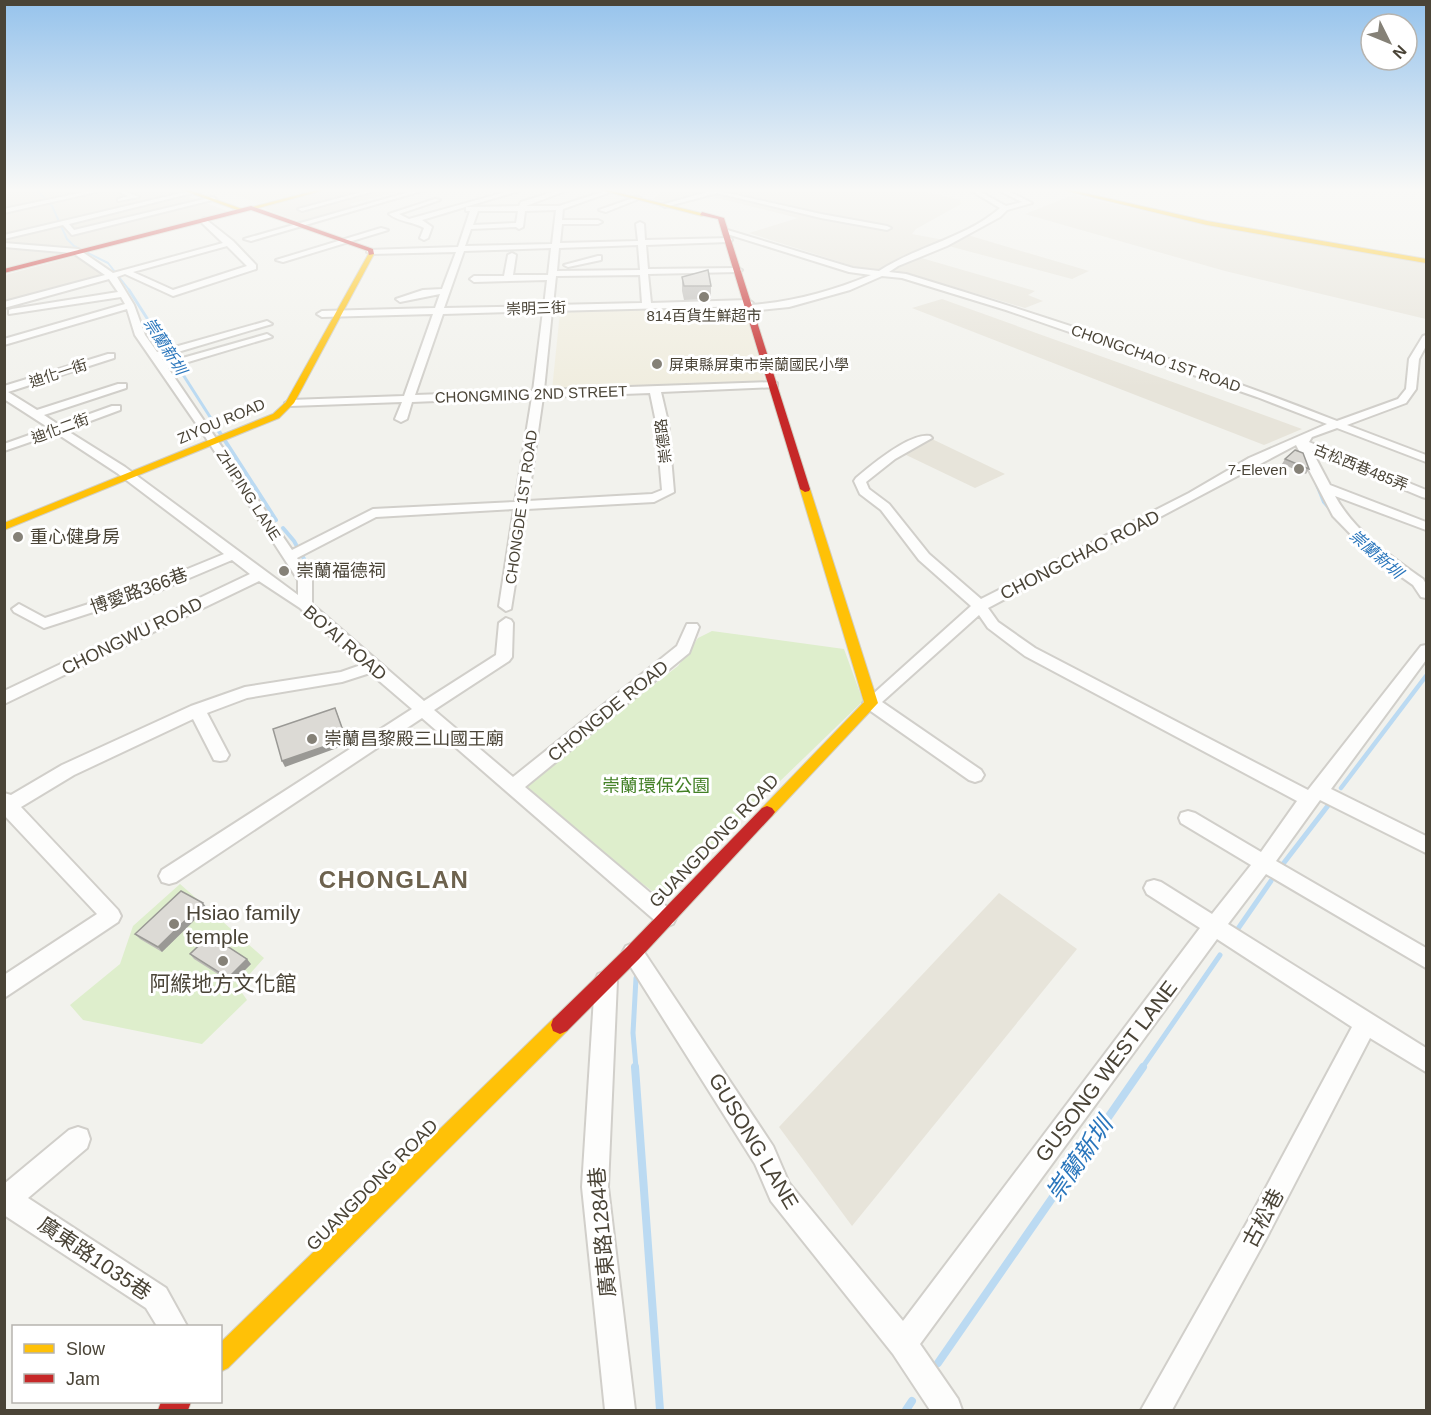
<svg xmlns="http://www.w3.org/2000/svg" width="1431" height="1415" font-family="Helvetica,'Noto Sans TC',sans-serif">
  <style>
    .residential { fill: #e7e4da }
    .education { fill: #f0eddf }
    .green { fill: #deeecc }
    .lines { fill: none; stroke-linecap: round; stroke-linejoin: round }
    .stream-far5 { stroke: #bbdaf2; stroke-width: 2 }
    .stream-far4 { stroke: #bbdaf2; stroke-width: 3 }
    .stream-far3 { stroke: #bbdaf2; stroke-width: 4 }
    .stream-far2 { stroke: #bbdaf2; stroke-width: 4.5 }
    .stream-far1 { stroke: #bbdaf2; stroke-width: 5 }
    .stream { stroke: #bbdaf2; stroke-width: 8 }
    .street-casing { stroke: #d1cfca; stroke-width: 4 }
    .slow-casing { stroke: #d2cfc3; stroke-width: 2 }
    .jam-casing { stroke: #d2cfc3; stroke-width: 2 }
    .street { fill: #fdfdfc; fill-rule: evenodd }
    .slow { fill: #ffc107; fill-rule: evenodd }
    .jam { fill: #c62828; fill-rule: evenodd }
    .wall { fill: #bdbbb7 }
    .shaded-wall { fill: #9a9995 }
    .building { fill: #dcdad5; stroke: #9a9995; stroke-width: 1.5 }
    .poi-dot { fill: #858177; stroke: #fff; stroke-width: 2 }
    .labels { text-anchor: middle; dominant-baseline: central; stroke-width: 6; stroke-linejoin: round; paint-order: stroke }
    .far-street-label { font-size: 15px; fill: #4a4437; stroke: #fff }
    .far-poi-label { font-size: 15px; fill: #4a4437; stroke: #fff }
    .far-water-label { font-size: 16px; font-style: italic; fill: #2a76bc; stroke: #fff }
    .poi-label { font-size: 18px; fill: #4a4437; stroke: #fff; text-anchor: start }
    .street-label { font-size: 18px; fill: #4a4437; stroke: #fff }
    .park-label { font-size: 18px; fill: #438026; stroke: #fff }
    .near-poi-label { font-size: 21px; fill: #4a4437; stroke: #fff; text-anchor: start }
    .near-street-label { font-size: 21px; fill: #4a4437; stroke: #fff }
    .district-label { font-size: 24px; font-weight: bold; letter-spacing: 1.5px; fill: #6d624e; stroke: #fff }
    .near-water-label { font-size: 24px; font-style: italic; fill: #2a76bc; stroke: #fff }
  </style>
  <rect width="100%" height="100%" fill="#f2f2ed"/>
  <!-- residential -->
  <g class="residential">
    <polygon points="23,190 171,190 230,212 5,268 4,193"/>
    <polygon points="328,190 395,190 400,191 349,204 355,207 301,222 265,209 266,206"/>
    <polygon points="665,190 759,190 776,193 788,190 927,190 924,191 960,200 961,204 916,229 912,234 944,240 879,271 856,267 749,233 798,218 705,195 687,200 678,198 669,203 653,199"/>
    <polygon points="1073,195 1211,226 1426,263 1426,319 1225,271 1025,214"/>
    <polygon points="964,234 1089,271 1072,279 945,245"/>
    <polygon points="76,256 104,276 5,304 5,275"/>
    <polygon points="918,257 1035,291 1028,295 1043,301 1025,308 911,274 888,271 891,267"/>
    <polygon points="942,299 1181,385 1302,429 1264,445 912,308"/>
    <polygon points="932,439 1005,474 975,488 902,453"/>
    <polygon points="999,893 1077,949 852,1226 779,1127"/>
  </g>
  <!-- education -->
  <g class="education">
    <polygon points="221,190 314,190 259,203"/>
    <polygon points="744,306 765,381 552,390 560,312"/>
  </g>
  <!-- green -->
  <g class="green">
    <polygon points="712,631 844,649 863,701 660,897 518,789 678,666 698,638"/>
    <polygon points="180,884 264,958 238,987 247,1000 202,1044 83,1020 70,1005 120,964 133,926"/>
  </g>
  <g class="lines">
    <!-- stream-far5 -->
    <polyline class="stream-far5" points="37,190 52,206 67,239 74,246 108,263 130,291"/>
    <!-- stream-far4 -->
    <polyline class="stream-far4" points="129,290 212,420"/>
    <!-- stream-far3 -->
    <g class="stream-far3">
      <polyline points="211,419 276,520"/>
      <polyline points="1316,482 1324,502 1332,511"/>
      <polyline points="283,528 294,541 313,575"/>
    </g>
    <!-- stream-far2 -->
    <polyline class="stream-far2" points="1341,788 1426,676"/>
    <!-- stream-far1 -->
    <g class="stream-far1">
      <polyline points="1283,864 1330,803"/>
      <polyline points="1235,933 1271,881"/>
      <polyline points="636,1068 633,1033 636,978"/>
      <polyline points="1142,1068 1220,955"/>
    </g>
    <!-- stream -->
    <g class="stream">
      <polyline points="635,1067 660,1410"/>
      <polyline points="938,1363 1143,1067"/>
      <polyline points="906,1410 912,1401"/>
    </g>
    <!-- street casing -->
    <g class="street-casing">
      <g id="street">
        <polygon points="94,190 105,190 4,213 4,209"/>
        <polygon points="114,190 122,190 139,197 118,201 118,199 128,196"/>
        <polygon points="194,190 204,190 69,224 74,230 213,197 216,199 72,235 63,225 4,239 4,235"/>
        <polygon points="369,190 378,190 302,211 298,209"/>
        <polygon points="416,190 425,190 251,241 244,239"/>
        <path d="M513 190H522L422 220 432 227 428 238 424 240 420 238 424 228C412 221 401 223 389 214L435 199 440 200 399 214 409 219Z"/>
        <path d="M559 190H568L526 206H559L608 190H616L563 209 562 220H598L602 222 598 224H562L560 243 638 241 636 224 640 222 644 224 645 240 731 238 732 240 728 242 646 245 648 269 738 268 742 270 738 272 648 274 651 303 749 300 753 303 749 306 552 311 544 390 773 382 777 383V387L661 392 668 422 674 492 654 502 527 509 511 609 506 611 499 606 514 509 376 517 297 558 312 580V604L424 701 496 655 499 623 506 618 511 620 513 623 512 657 509 661 434 710 513 777 677 646 687 624H697L699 627 689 653 525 787 673 912 676 918 673 924 666 927 659 924 422 718 176 882 169 884 162 882 159 876 162 870 412 709 370 673 342 682 247 698 207 713 229 755 226 760 220 761 214 760 193 719 74 775 21 807 118 910 121 916 118 922 4 998V975L97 914 4 815V793L11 795 62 765 191 706 245 687 341 672 361 665 300 608 259 581 4 704V691L250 574 232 560 161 590 44 628 14 612 12 609 19 604 45 618 151 584 224 554 117 473 56 433 4 451V444L49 428 4 399V386L108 354H114V358L8 392 37 410 118 384H126V388L44 415 59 425 112 406H120V410L66 430 125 467 298 595V580L204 435 135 335 127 309 4 345V339L125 304 121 297 9 314V310L12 309 118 292 109 279 4 308V302L105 275 73 253 4 247V243L78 249 113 273 223 243 201 222 204 218 233 241 256 265V269L173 296 125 274 117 277 134 305 145 335 157 352 267 321 272 324 161 357 165 363 267 334 272 337 168 368 292 550 373 509 515 502 532 397 412 402 407 419 401 422 395 419 402 402 290 406 285 403 290 400 404 396 433 314 322 317 317 314 322 311 435 308 440 294 400 302 396 299 423 290 442 289 456 252 371 254 367 252 368 250 458 247 470 211H466V207L519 206 521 202ZM556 210 552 244 465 246 471 229 516 227 519 229 523 227 525 211ZM478 211H518L516 223 473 225ZM638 245 640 270 557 271 559 248ZM227 246 247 266 173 290 133 272ZM551 248 548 275H513L516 255 512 253 508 255 504 276H474L470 279 474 282 547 280 544 306 444 308 464 251ZM640 275 642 303 553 305 556 276ZM543 311 533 391 415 395 443 314ZM650 393 656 422 662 490 652 494 528 501 543 397Z"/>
        <polygon points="714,190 821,214 887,226 891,228 887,230 821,218 717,193 665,207 661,205"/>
        <path d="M970 190H977L1006 206 1022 202 998 190H1006L1032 203 1007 210 1000 217 947 246 898 266 889 272 906 274C1051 318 1196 366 1337 421L1398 399 1406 389 1409 359 1423 336 1426 335V346L1419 359 1416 389 1406 403 1347 425 1426 455V462L1337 428 1312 437 1309 442 1426 490V498L1422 497 1312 451 1330 485 1426 522V530L1335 496C1355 532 1390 556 1423 579L1426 584V598L1421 597 1413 585 1372 556 1333 516 1296 445 988 608 998 622 1035 648 1308 790 1421 646 1426 645V660L1331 789 1426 836V853L1320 800 1276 861 1426 948V968L1266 874 1228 924 1426 1048V1072L1370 1038 1267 1237 1172 1410H1141L1249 1219 1352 1027 1217 939 920 1344 958 1399 962 1410H930L893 1354 771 1201 755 1164 622 953 626 946 633 943 640 946 773 1146 789 1183 903 1321 1200 928 1147 894 1144 888 1147 882 1154 880 1161 882 1212 914 1251 865 1181 823 1179 818 1181 813 1188 811 1195 813 1261 852 1297 801 1025 656 988 628 979 615 882 702 981 770 984 775 981 780 975 782 969 780 865 707 863 703 971 606 919 560 881 510 860 494 854 481 856 478C870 466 910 432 930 436L932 438 895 459 866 482 869 489 889 504 929 554 981 599 1189 493 1249 458 1327 424 1257 397 1006 310 902 278 882 276 850 290 789 307 751 311 747 308 751 305C793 302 832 291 871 275L849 272 724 233V229L853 268 879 271C917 246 966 238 1000 208Z"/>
        <polygon points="636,197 641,198 606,212 599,210"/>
        <polygon points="381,228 388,230 283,262 276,260"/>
        <polygon points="598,256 601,256 601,260 568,267 564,265"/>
        <polygon points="606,971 614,974 617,981 608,1187 635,1410 605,1410 582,1187 595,981 598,974"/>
        <polygon points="78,1127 87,1130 90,1139 87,1148 28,1198 166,1288 187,1326 157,1326 146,1308 4,1215 4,1184 69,1130"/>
      </g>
    </g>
    <!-- slow casing -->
    <g class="slow-casing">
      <g id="slow">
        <polygon points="182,190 189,190 245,210 240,211"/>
        <polygon points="317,190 325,190 251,210 248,208"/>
        <polygon points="600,190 607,190 705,214 702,216"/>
        <polygon points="1063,190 1071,190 1207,221 1426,259 1426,263 1207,225"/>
        <polygon points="369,253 374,254 294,403 279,418 4,530 4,523 273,414 286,402"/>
        <polygon points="805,486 810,489 878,703 772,816 767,818 762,816 759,812 762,808 864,702 800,489"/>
        <polygon points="560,1016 567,1019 569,1025 567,1031 228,1368 220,1372 220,1343 553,1019"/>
      </g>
    </g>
    <!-- jam casing -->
    <g class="jam-casing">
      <g id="jam">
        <polygon points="251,206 373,249 374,254 369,255 368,251 251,210 4,273 4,269"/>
        <polygon points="702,212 724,218 810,489 809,491 805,492 800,489 718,219 700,215"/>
        <polygon points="767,806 772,808 775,812 772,816 639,959 567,1031 560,1034 553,1031 551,1025 553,1019 627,947 762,808"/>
        <polygon points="161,1402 191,1402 188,1410 158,1410"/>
      </g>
    </g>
    <!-- street -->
    <use href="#street" class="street"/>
    <!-- slow -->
    <use href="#slow" class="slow"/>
    <!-- jam -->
    <use href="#jam" class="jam"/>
  </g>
  <!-- wall -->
  <g class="wall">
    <polygon points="682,277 711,286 711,299 684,300 682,291"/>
    <polygon points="1285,459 1309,469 1306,474 1282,464"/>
    <polygon points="207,908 162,952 140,939 135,934"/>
    <polygon points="190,954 251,964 232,983 194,959"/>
  </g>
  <!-- shaded-wall -->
  <g class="shaded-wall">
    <polygon points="337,713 348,744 285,767 282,761"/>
    <polygon points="203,903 207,908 162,952 158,947"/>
    <polygon points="247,959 251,964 232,983 228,978"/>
  </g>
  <!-- building -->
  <g class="building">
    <polygon points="708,270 711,286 684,286 682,277"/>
    <polygon points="1295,450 1303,453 1309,469 1285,459"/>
    <polygon points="335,708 346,739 282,761 273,729"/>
    <polygon points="181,891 203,903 158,947 135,934"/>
    <polygon points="210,935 247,959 228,978 190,954"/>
  </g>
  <!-- sky -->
  <linearGradient id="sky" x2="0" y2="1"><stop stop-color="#96c3ec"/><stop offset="0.49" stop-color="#f9f9f7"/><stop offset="1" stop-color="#f9f9f7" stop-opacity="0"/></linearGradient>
  <rect width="1431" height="388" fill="url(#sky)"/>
  <!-- markers -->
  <g class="poi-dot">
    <circle cx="704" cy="297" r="6"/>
    <circle cx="657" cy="364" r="6"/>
    <circle cx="1299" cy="469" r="6"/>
    <circle cx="18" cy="537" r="6"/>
    <circle cx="284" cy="571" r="6"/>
    <circle cx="312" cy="739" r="6"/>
    <circle cx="174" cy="924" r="6"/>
    <circle cx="223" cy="961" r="6"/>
  </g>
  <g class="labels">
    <!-- far-street labels -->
    <g class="far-street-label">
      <text transform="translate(536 308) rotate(-2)">崇明三街</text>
      <text transform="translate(1156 358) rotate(19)">CHONGCHAO 1ST ROAD</text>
      <text transform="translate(58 373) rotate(-18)">迪化一街</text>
      <text transform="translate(531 394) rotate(-2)">CHONGMING 2ND STREET</text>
      <text transform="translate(221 421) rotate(-23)">ZIYOU ROAD</text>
      <text transform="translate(60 428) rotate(-20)">迪化二街</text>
      <text transform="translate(663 441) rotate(-97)">崇德路</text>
      <text transform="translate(1361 467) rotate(22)">古松西巷485弄</text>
      <text transform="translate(249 495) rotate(57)">ZHIPING LANE</text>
      <text transform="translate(521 507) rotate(-82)">CHONGDE 1ST ROAD</text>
    </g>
    <!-- far-poi labels -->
    <g class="far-poi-label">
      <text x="704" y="315">814百貨生鮮超市</text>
      <text x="669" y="364" text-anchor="start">屏東縣屏東市崇蘭國民小學</text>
      <text x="1287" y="469" text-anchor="end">7-Eleven</text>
    </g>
    <!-- far-water labels -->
    <g class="far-water-label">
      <text transform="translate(165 346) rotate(57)">崇蘭新圳</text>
      <text transform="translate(1376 554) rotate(41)">崇蘭新圳</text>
    </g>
    <!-- poi labels -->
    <g class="poi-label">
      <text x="30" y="537">重心健身房</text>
      <text x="296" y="571">崇蘭福德祠</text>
      <text x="324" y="739">崇蘭昌黎殿三山國王廟</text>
    </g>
    <!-- street labels -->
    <g class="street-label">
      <text transform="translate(1080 555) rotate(-27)">CHONGCHAO ROAD</text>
      <text transform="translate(139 591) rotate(-20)">博愛路366巷</text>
      <text transform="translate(132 636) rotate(-26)">CHONGWU ROAD</text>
      <text transform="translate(345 643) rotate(41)">BO'AI ROAD</text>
      <text transform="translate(608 711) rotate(-39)">CHONGDE ROAD</text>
      <text transform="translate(714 841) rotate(-46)">GUANGDONG ROAD</text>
      <text transform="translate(372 1185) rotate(-45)">GUANGDONG ROAD</text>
    </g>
    <!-- park labels -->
    <g class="park-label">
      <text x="656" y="786">崇蘭環保公園</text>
    </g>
    <!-- near-poi labels -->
    <g class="near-poi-label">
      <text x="186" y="912">Hsiao family<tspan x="186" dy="24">temple</tspan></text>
      <text x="223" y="983" text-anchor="middle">阿緱地方文化館</text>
    </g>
    <!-- near-street labels -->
    <g class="near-street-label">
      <text transform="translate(1106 1071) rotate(-53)">GUSONG WEST LANE</text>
      <text transform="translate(754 1141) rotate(59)">GUSONG LANE</text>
      <text transform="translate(1263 1218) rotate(-62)">古松巷</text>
      <text transform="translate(602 1232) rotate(-95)">廣東路1284巷</text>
      <text transform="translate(95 1258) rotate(34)">廣東路1035巷</text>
    </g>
    <!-- district labels -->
    <g class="district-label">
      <text x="394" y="879">CHONGLAN</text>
    </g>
    <!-- near-water labels -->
    <g class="near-water-label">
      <text transform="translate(1079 1159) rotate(-55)">崇蘭新圳</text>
    </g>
  </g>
  <!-- border -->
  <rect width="1431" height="1415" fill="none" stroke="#4a4437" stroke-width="12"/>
  <!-- legend -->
  <rect x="12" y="1325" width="210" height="78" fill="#ffffff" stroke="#b7b4af" stroke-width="1.5"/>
  <rect x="24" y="1344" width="30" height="9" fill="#ffc107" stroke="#b7b4af" stroke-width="1.5"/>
  <text x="66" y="1355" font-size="18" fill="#4a4437">Slow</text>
  <rect x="24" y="1374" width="30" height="9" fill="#c62828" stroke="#b7b4af" stroke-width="1.5"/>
  <text x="66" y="1385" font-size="18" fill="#4a4437">Jam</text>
  <!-- north arrow -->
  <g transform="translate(1389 42) rotate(133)"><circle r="28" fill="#ffffff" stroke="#b7b4af" stroke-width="1.5"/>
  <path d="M0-4.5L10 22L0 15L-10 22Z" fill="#858177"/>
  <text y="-9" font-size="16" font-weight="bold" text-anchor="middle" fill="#4a4437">N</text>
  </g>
</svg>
